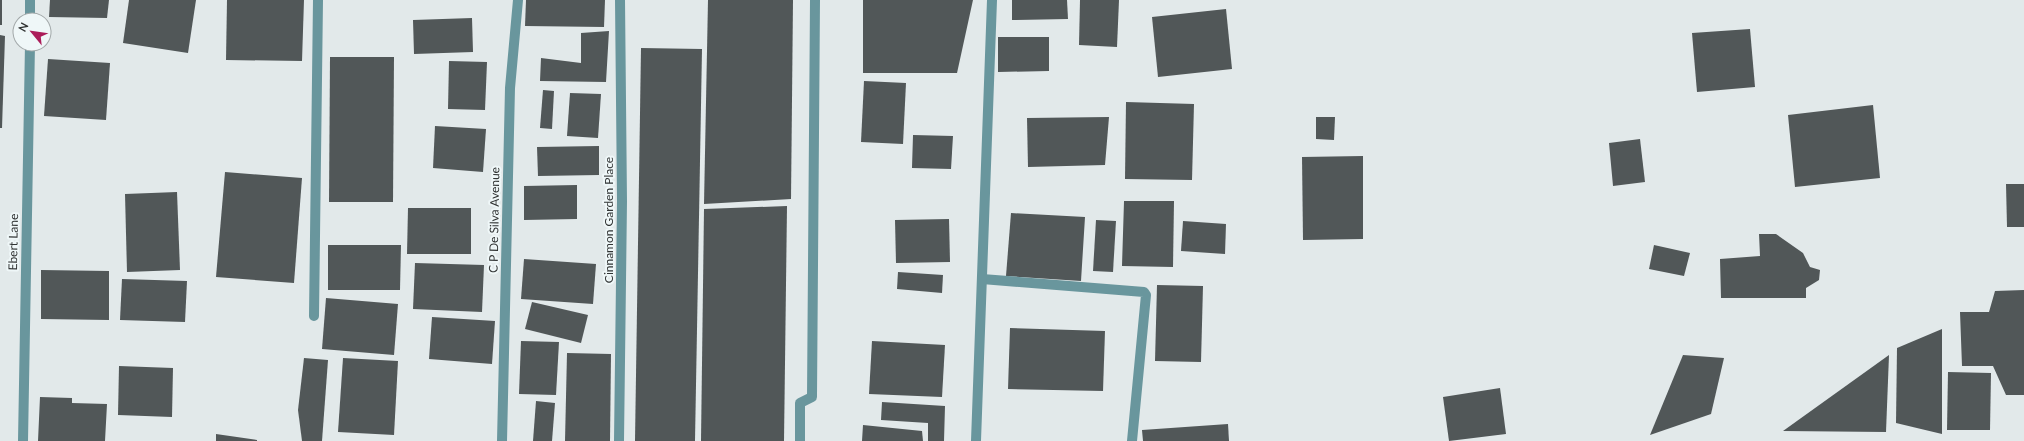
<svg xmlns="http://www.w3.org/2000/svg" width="2024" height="441" font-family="Lato,sans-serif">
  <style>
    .building { fill: #515758 }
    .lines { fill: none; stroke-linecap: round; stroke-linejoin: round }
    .minor { stroke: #69969d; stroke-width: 10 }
    .labels { text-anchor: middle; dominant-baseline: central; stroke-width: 4; stroke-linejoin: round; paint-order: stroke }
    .street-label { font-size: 12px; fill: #313434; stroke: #eff7f8 }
  </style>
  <rect width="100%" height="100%" fill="#e2e9ea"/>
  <!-- building -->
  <g class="building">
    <rect x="0" y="0" width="2" height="25"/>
    <polygon points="50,0 109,0 107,18 49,17"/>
    <polygon points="129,0 196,0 188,53 123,43"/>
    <polygon points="227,0 304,0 302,61 226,60"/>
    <polygon points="526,0 605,0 604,27 525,26"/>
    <polygon points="708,0 793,0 791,199 704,204"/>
    <polygon points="863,0 973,0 957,73 863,73"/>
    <polygon points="1012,0 1067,0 1068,19 1012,20"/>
    <polygon points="1080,0 1119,0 1117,47 1079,45"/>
    <polygon points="1226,9 1232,69 1158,77 1152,17"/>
    <polygon points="472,18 473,52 414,54 413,20"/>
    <polygon points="1750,29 1755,87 1697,92 1692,33"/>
    <polygon points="609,31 606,82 540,81 541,58 581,63 581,33"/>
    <polygon points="0,35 5,36 2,128 0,128"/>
    <polygon points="998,37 1049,37 1049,71 998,72"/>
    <polygon points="641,48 702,49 695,441 635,441"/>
    <polygon points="330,57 394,57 393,202 329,202"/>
    <polygon points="48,59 110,63 106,120 44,116"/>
    <polygon points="449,61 487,62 485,110 448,109"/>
    <polygon points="864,81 906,83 903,144 861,142"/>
    <polygon points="543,90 554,91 552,129 540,128"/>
    <polygon points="570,93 601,94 598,138 567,136"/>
    <polygon points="1126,102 1194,104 1192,180 1125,179"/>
    <polygon points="1873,105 1880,178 1795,187 1788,115"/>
    <polygon points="1109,117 1105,165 1028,167 1027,118"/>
    <polygon points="1316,117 1335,117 1334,140 1316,139"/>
    <polygon points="435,126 486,129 483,172 433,168"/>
    <polygon points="913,135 953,136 951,169 912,168"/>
    <polygon points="1640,139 1645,182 1613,186 1609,143"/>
    <polygon points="599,146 599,175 538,176 537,147"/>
    <polygon points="1363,156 1363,239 1303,240 1302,157"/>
    <polygon points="225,172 302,178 294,283 216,277"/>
    <polygon points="2006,184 2024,184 2024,227 2007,227"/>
    <polygon points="577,185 577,219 524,220 524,186"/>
    <polygon points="177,192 180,270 127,272 125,194"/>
    <polygon points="1124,201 1174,201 1173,267 1122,266"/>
    <polygon points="787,206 784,441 701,441 704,209"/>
    <polygon points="408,208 471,208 471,254 407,254"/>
    <polygon points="1011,213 1085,217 1081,281 1006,276"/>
    <polygon points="949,219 950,262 896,263 895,220"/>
    <polygon points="1096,220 1116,221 1113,272 1093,271"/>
    <polygon points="1183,221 1226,224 1225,254 1181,251"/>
    <polygon points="1759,234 1776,234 1803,253 1810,267 1820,270 1819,280 1806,288 1806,298 1721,298 1720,259 1760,256"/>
    <polygon points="328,245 401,245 400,290 328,290"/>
    <polygon points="1654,245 1690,253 1684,276 1649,269"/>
    <polygon points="524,259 596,264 593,304 521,299"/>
    <polygon points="415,263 484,265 482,312 413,309"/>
    <polygon points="41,270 109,271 109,320 41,319"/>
    <polygon points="898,272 943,275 942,293 897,289"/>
    <polygon points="122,279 187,281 185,322 120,320"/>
    <polygon points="1157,285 1203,286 1201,362 1155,361"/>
    <polygon points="2024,290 2024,395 2006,395 1993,366 1962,366 1960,312 1989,312 1995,291"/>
    <polygon points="326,298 398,304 394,355 322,349"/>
    <polygon points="532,302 588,315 581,343 525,329"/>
    <polygon points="432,317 495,321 492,364 429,359"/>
    <polygon points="1010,328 1105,331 1103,391 1008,389"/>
    <polygon points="1942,329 1942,434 1896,423 1897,348"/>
    <polygon points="521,341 559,342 556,395 519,394"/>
    <polygon points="872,341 945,345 942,397 869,394"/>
    <polygon points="567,353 611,354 610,441 565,441"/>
    <polygon points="1683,355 1724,358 1711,414 1650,435"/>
    <polygon points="1889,355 1886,432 1783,431"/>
    <polygon points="304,358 328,360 322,441 302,441 298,410"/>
    <polygon points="343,358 398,361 394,435 338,432"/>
    <polygon points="119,366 173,368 172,417 118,415"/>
    <polygon points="1948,372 1991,373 1990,430 1947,430"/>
    <polygon points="1500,388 1506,434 1449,441 1443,397"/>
    <polygon points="40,397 72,398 72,403 107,404 105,441 38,441"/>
    <polygon points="536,401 555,403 552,441 533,441"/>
    <polygon points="882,402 945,406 944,441 928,441 928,423 881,420"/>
    <polygon points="1228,424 1229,441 1143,441 1142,430"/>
    <polygon points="863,425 922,431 923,441 862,441"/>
    <polygon points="216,434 257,440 257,441 216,441"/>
  </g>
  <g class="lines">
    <!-- minor -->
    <g class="minor">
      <polyline points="30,20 30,0"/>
      <polyline points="982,279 1144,292 1146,295 1132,441"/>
      <polyline points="314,316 318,0"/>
      <polyline points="23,441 30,44"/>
      <polyline points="502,441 510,88 518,0"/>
      <polyline points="619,441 622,201 620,0"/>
      <polyline points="800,441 800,403 812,397 815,0"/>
      <polyline points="976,441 992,0"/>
    </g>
  </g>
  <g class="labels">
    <!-- street labels -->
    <g class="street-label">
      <text transform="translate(494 220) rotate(-89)">C P De Silva Avenue</text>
      <text transform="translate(608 220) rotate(-90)">Cinnamon Garden Place</text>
      <text transform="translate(13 242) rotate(-89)">Ebert Lane</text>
    </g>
  </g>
  <!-- north arrow -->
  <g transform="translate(32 32) rotate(299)"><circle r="19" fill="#eff7f8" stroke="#a3a9aa"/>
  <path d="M0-3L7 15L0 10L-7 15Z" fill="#ab1c59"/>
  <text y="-6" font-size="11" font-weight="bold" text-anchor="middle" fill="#313434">N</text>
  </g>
</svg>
